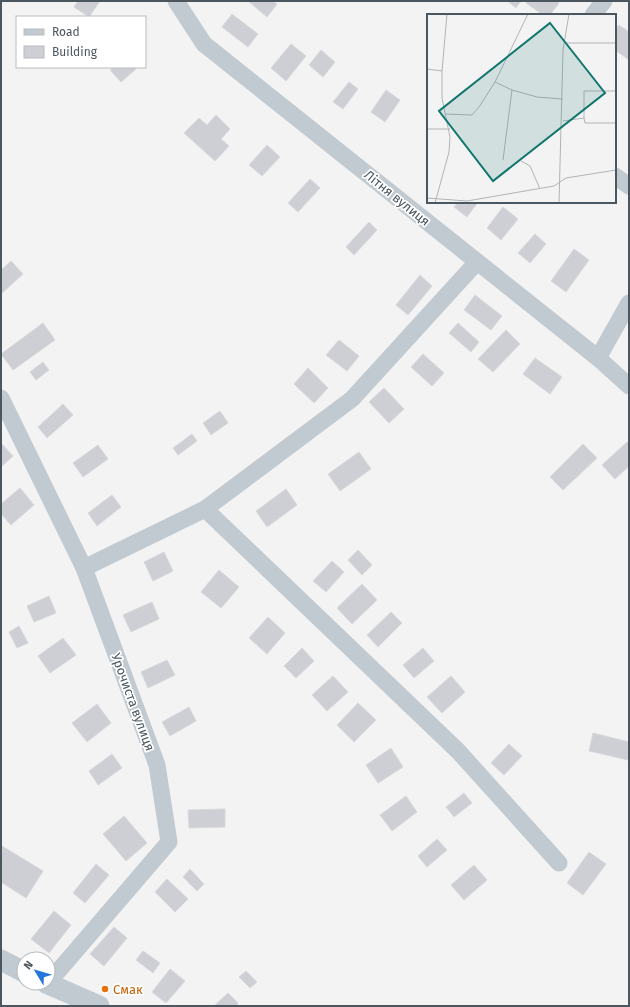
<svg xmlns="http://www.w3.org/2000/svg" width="630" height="1007" font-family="'Fira Sans',sans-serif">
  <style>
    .building { fill: #cdcfd4; stroke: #d7d9dd }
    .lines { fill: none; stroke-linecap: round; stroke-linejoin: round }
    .minor { stroke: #c1cad0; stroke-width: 17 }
    .tertiary { stroke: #c1cad0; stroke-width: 21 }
    .food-dot { fill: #e8710a; stroke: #fff; stroke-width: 1.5 }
    .labels { text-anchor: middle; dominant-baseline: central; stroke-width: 3.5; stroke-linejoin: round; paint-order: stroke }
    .street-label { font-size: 13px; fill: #4b565f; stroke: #fff }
    .food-label { font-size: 13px; fill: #c56008; stroke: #fff; text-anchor: start }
    .inset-road { fill: none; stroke: #b0b4b8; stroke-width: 1 }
    .view { fill: #0f766e; fill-opacity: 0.15; stroke: #0f766e; stroke-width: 2 }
    .inset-edge { fill: none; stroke: #4b565f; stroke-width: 2 }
  </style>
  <rect width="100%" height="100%" fill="#f4f3f3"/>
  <!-- building -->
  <g class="building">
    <polygon points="78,1 100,1 89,17 74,7"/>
    <polygon points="248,1 273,1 277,4 267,17"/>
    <polygon points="507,1 521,1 516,8"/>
    <polygon points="528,1 556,1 559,3 550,15 543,15 526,3"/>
    <polygon points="232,14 258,34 248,47 222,27"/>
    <polygon points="619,25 629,32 629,60 615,50 615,30"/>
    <polygon points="291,44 306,56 286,81 271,68"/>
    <polygon points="321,50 335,62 323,77 309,65"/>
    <polygon points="114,67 134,67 136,69 121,82 110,70"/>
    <polygon points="349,82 358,89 343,109 333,102"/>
    <polygon points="386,90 400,100 385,122 371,112"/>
    <polygon points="216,115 230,129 221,139 229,146 215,161 184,133 199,118 207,125"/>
    <polygon points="267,145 280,157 262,176 249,165"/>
    <polygon points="310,179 320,188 298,212 288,203"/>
    <polygon points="458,202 478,202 467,217 454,207"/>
    <polygon points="503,207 518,219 501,240 487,228"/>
    <polygon points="369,222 377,230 354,255 346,247"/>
    <polygon points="535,234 546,244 530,263 518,253"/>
    <polygon points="574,249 589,260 566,292 551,281"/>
    <polygon points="11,261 23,274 1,294 1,270"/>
    <polygon points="420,275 432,286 408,315 396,305"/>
    <polygon points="475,295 502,316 491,330 464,310"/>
    <polygon points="43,323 55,340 13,370 1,354"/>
    <polygon points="458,323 479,342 471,352 449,333"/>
    <polygon points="506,330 520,344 493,372 478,359"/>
    <polygon points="339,340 359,356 347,371 326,355"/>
    <polygon points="423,354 444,373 432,386 411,367"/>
    <polygon points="535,358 562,377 550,394 523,374"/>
    <polygon points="43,362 49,370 36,380 30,372"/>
    <polygon points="308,368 328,388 314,403 294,384"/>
    <polygon points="384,388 404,409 389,423 369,402"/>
    <polygon points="63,404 73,415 47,438 38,427"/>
    <polygon points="220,411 228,423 211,435 203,423"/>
    <polygon points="192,434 197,441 178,455 173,448"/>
    <polygon points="627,442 629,444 629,466 615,479 602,465"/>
    <polygon points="1,443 13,456 1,467"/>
    <polygon points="583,444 597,458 563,490 550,477"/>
    <polygon points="98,445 108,459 83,477 73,463"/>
    <polygon points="359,452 371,469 340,491 328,474"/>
    <polygon points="20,488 34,505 11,525 1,514 1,504"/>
    <polygon points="286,489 297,505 267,527 256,511"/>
    <polygon points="112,495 121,507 97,526 88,513"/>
    <polygon points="358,550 372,565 362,575 348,560"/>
    <polygon points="164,552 173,571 153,581 144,562"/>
    <polygon points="332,561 344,572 326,592 313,581"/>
    <polygon points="219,570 239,587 221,608 201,592"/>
    <polygon points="362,584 377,600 352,624 337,608"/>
    <polygon points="49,596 56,613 34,622 27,606"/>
    <polygon points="152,602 159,619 131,632 123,615"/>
    <polygon points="391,612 402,623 378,647 367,635"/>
    <polygon points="268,617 285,633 267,654 249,638"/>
    <polygon points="19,626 28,643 17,648 9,632"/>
    <polygon points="63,638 76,655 50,673 38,656"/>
    <polygon points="302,648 314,661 296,678 284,666"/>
    <polygon points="423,648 434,661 414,678 403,665"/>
    <polygon points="167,660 175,675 148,688 141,672"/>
    <polygon points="333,676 348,692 327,711 312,695"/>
    <polygon points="451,676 465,692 442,713 427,697"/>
    <polygon points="358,703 376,720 354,742 337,725"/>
    <polygon points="97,704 111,723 87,742 72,723"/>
    <polygon points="189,707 196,721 170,736 162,722"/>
    <polygon points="593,733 629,742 629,755 628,760 589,751"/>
    <polygon points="509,744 522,756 504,775 491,763"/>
    <polygon points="391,748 403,767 378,783 366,765"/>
    <polygon points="112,754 122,768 98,785 89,771"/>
    <polygon points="464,793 472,803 454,817 446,807"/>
    <polygon points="406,796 417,812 392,831 380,815"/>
    <polygon points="225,809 225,827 189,828 188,810"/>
    <polygon points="124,816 147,843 126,861 103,834"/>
    <polygon points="437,839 447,850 427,867 418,856"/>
    <polygon points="2,846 43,871 26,898 1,882"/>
    <polygon points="589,852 606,864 583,895 567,883"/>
    <polygon points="96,864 109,875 85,903 73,893"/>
    <polygon points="474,865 487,880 464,900 451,885"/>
    <polygon points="190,869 204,884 197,891 183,877"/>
    <polygon points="167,879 188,899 175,912 155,892"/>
    <polygon points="54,911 71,925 49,953 31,939"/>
    <polygon points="114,927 127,938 104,966 90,954"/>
    <polygon points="143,951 160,963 153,973 136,960"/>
    <polygon points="170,969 185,981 166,1003 152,992"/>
    <polygon points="246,971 257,982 250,988 239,977"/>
    <polygon points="228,993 238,1003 236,1006 214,1006"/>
  </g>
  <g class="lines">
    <!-- minor -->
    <g class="minor">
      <polyline points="176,1 204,44 598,358 629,386"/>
      <polyline points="593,15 604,1"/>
      <polyline points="615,176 629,186"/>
      <polyline points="598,358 629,303"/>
      <polyline points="1,398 84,568 157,765 169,842 48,983"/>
      <polyline points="205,509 458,751 559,863"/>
      <polyline points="84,568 205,509 352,399 477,262"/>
    </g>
    <!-- tertiary -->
    <g class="tertiary">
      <polyline points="1,960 24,972"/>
      <polyline points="46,983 99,1006"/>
    </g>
  </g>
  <!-- markers -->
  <circle class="food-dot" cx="105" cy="989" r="4"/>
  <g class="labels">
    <!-- street labels -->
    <g class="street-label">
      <text transform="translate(397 198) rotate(39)">Літня вулиця</text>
      <text transform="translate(133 702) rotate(70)">Урочиста вулиця</text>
    </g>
    <!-- food labels -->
    <g class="food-label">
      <text x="113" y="989">Смак</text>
    </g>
  </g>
  <!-- overview -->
  <g transform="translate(427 14)">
    <rect width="189" height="189" fill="#f4f3f3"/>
    <path class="inset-road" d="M139 29H189M0 55 15 57M68 68 85 76 110 83 136 85M18 100 45 101 52 93 68 68 101 0M157 104 158 109H189M136 107 157 104V77H189M0 115H23M76 146 85 76M94 147 103 152 113 175M0 184 40 187 127 172 139 164 189 156M8 189 22 138 23 123 15 84V57L20 0M132 189 136 36 142 0"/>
    <path class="view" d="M123 9 178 79 66 167 12 97Z"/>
    <rect width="189" height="189" class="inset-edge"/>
  </g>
  <!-- border -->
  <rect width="630" height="1007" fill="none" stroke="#4b565f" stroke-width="4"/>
  <!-- legend -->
  <rect x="16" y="16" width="130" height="52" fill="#ffffff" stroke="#b7bbbf"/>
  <rect x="24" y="29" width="20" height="6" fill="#c1cad0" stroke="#b7bbbf"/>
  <text x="52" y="36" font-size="12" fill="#4b565f">Road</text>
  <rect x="24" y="46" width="20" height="12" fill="#cdcfd4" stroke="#b7bbbf"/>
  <text x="52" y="56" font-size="12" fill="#4b565f">Building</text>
  <!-- north arrow -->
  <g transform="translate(36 971) rotate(308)"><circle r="19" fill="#ffffff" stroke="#b7bbbf"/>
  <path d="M0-3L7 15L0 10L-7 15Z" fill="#2576dc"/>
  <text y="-6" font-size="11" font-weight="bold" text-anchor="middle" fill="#4b565f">N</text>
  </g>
</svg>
